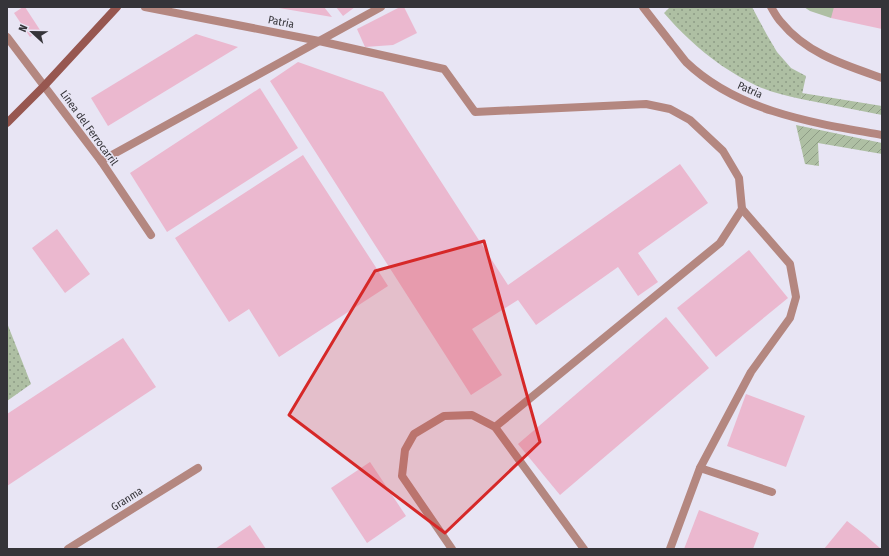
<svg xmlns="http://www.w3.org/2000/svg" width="889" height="556" font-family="'Fira Sans Condensed',sans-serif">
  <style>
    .grass { fill: url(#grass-dots) }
    .garden { fill: url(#garden-furrows) }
    .pitch { fill: #aebfa3 }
    .building { fill: #ebb8cf }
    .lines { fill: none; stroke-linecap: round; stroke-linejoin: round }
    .service { stroke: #b48780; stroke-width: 8 }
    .minor { stroke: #b48780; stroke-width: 8 }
    .tertiary { stroke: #b48780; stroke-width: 8 }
    .secondary { stroke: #975750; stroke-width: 8 }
    .marked { fill: #d62828; fill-opacity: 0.2; stroke: #d62828; stroke-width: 3; stroke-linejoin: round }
    .labels { text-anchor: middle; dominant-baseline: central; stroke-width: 3; stroke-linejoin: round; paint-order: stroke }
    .street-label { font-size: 11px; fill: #353439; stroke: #e8e5f4 }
  </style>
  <defs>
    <pattern id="grass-dots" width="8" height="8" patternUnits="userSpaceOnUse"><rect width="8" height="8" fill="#aebfa3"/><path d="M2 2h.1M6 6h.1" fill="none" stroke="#8e9c86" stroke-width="1.8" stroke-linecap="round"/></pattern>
    <pattern id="garden-furrows" width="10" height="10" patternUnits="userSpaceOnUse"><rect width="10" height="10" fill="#aebfa3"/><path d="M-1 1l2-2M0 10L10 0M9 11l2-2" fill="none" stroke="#8e9c86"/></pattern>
  </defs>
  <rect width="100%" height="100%" fill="#e8e5f4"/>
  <!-- grass -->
  <g class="grass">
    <path d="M670 7H752L767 35 777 52 791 68 806 76 801 99C786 96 771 92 757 86 732 74 709 58 689 39 680 31 672 22 664 13Z"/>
    <polygon points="7,323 31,384 7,401"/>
  </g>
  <!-- garden -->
  <g class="garden">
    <polygon points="802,93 882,106 882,115 801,99"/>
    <polygon points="796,125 882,143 882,154 818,143 819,166 805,164"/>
  </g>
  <!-- pitch -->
  <polygon class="pitch" points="804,7 882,7 831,18 810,11"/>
  <!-- building -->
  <g class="building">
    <polygon points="23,7 25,7 40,30 30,37 14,13"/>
    <polygon points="279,7 324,7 332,17 279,8"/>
    <polygon points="336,7 355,7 343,16"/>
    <polygon points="400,7 404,7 417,33 393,45 365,47 357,29"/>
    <polygon points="834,7 882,7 882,29 831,18"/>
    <polygon points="196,34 238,47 108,126 91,98"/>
    <polygon points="298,62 383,92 508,285 680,164 708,203 638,253 658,282 638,296 618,267 536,325 518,300 472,329 502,375 471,395 270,81"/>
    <polygon points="260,88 298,148 167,232 130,173"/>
    <polygon points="303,155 388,286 279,357 249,309 229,322 175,238"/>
    <polygon points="57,229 90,274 65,293 32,248"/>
    <polygon points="749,250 788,298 716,357 677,308"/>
    <polygon points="666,317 709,368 560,495 518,444"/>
    <polygon points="123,338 156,387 7,486 7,414"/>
    <polygon points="746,394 805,416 786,467 727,446"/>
    <polygon points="370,462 406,516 367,543 331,488"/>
    <polygon points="699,510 759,533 753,549 684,549"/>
    <polygon points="847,521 865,535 881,549 824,549"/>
    <polygon points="250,525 266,549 215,549"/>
  </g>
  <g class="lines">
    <!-- service -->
    <g class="service">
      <polyline points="319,41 444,69 475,112 646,104 670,109 690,120 723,151 739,178 742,209 720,243 495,427"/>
      <polyline points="101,161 381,7"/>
      <polyline points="700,468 772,492"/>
      <polyline points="452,549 402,476 405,450 414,434 444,416 472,415 495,427 584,549"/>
      <polyline points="670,549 700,468 751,372 790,318 796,297 790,264 742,209"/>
    </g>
    <!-- minor -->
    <g class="minor">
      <polyline points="145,7 319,41"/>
      <polyline points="7,37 101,161 151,235"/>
      <polyline points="68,549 198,468"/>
    </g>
    <!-- tertiary -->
    <g class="tertiary">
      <path d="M643 7C652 19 662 31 671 43 676 49 681 56 686 62 738 112 814 123 882 135"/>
      <path d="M771 7C774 12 777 18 781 22 807 54 845 65 882 78"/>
    </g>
    <!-- secondary -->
    <polyline class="secondary" points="7,123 44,86 117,7"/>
  </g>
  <!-- marked area -->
  <path class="marked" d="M484 241 540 442 445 533 289 415 375 271Z"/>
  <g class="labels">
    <!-- street labels -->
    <g class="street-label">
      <text transform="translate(281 22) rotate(11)">Patria</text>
      <text transform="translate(750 90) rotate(24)">Patria</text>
      <text transform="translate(89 128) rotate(54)">Línea del Ferrocarril</text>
      <text transform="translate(127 499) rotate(-32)">Granma</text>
    </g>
  </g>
  <!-- border -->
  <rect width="889" height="556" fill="none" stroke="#353439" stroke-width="16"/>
  <!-- north arrow -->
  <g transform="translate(32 32) rotate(292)" stroke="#e8e5f4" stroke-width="3" paint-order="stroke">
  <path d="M0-3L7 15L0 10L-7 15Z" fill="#353439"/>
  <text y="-6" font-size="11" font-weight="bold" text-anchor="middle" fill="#353439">N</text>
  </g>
</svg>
